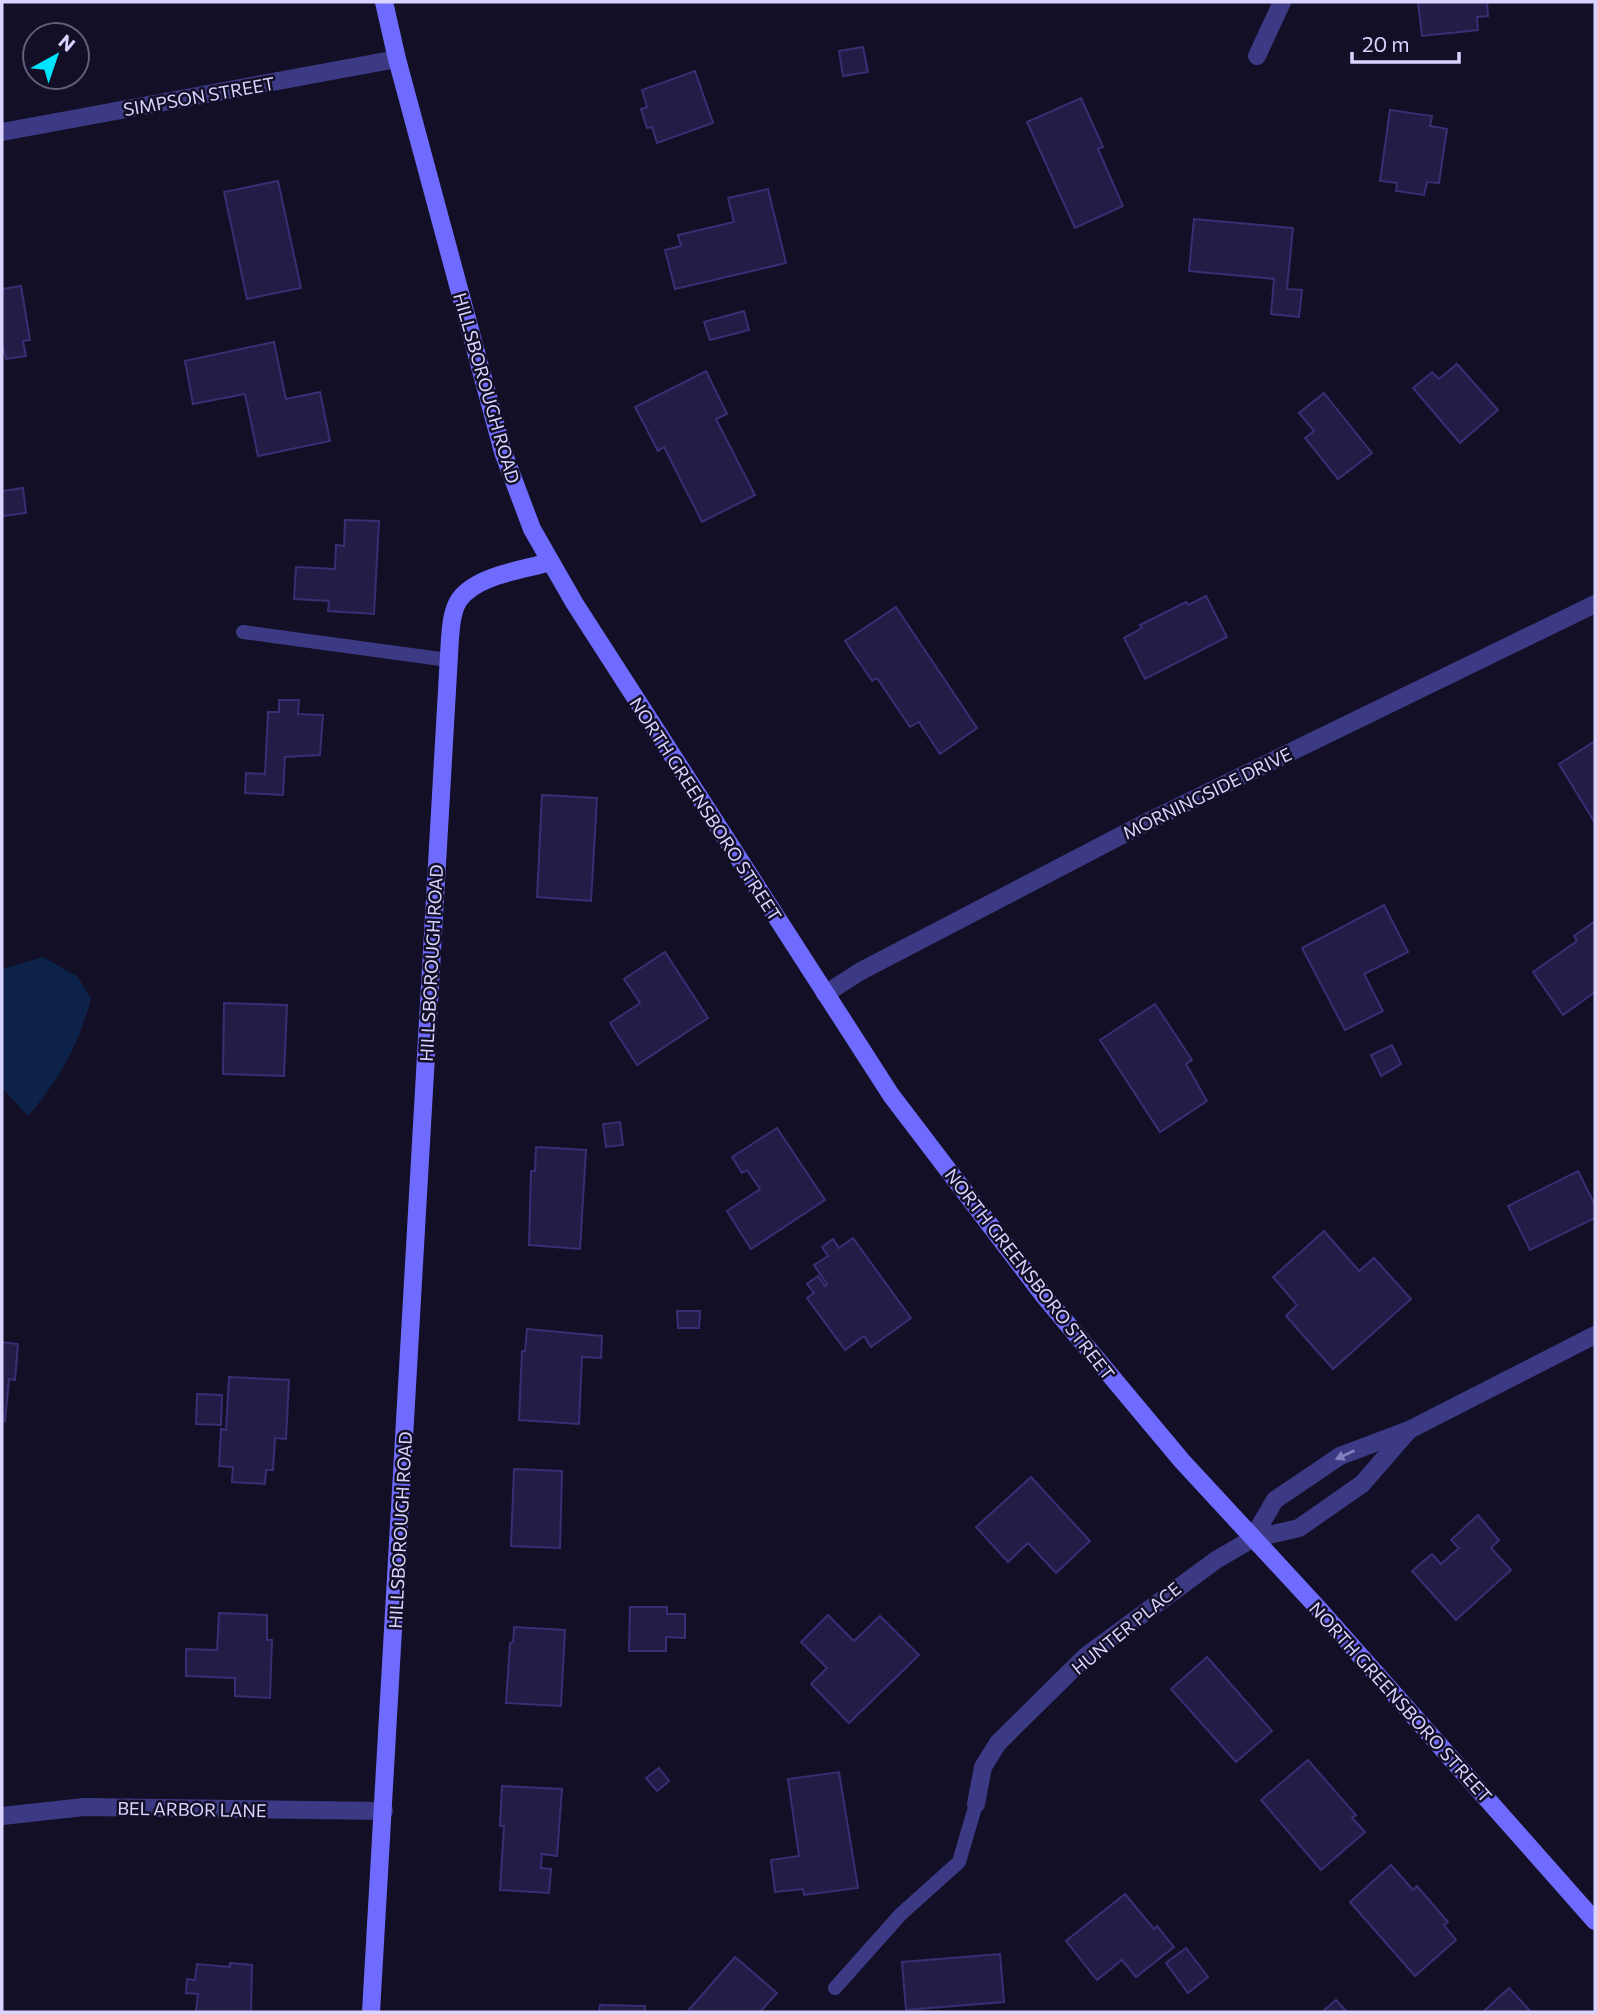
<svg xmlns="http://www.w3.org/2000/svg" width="1597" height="2014" font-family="Commissioner,sans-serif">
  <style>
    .water { fill: #0c2248 }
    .building { fill: #241b47; stroke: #3b2d73; stroke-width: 2 }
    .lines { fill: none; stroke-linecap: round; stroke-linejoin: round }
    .lane { stroke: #3d3a85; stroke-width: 14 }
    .street { stroke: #3d3a85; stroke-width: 18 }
    .secondary { stroke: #6f6bff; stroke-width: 18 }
    .oneway { fill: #837fbc }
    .labels { text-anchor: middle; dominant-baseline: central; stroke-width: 5; stroke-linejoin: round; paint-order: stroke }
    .street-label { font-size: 18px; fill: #d9d4ff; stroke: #130f26 }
  </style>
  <rect width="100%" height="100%" fill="#130f26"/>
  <!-- water -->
  <path class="water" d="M43 957 78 977 91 999C77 1048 61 1077 28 1116L2 1088V969Z"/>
  <!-- building -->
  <g class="building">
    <polygon points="1418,2 1487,2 1488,16 1477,17 1478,30 1422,36"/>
    <polygon points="863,47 868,72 843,76 839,51"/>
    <polygon points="695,71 713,123 657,143 652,127 647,128 641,109 647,107 642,90"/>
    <polygon points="1081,98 1103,147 1098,149 1123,206 1075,228 1027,122"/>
    <polygon points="1390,110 1432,116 1430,126 1447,129 1439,183 1427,182 1424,195 1396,191 1397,183 1380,181"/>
    <polygon points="278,181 301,288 247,299 224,192"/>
    <polygon points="768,189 786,263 675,289 665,250 681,246 678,235 734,222 728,198"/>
    <polygon points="1194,219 1293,228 1287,289 1302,290 1299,317 1271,314 1274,279 1189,271"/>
    <polygon points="21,286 30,340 23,341 26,356 6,359 2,344 2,289"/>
    <polygon points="744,311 749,330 710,340 704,322"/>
    <polygon points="274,342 286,399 320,392 330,441 258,456 245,394 193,404 185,361"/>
    <polygon points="1457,364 1498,410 1460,443 1413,388 1432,372 1439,379"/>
    <polygon points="706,371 727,414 716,419 755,495 702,522 664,447 658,451 635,407"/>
    <polygon points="1324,393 1372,453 1338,479 1305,438 1314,431 1299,413"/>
    <polygon points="23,488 26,513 2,516 2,491"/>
    <polygon points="345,520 379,521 374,614 328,611 329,601 294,599 296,567 335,569 336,545 344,546"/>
    <polygon points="1206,596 1227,637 1145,679 1124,638 1142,628 1140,625 1186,602 1188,605"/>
    <polygon points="896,607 977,728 940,754 919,722 910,727 877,678 872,681 845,641"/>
    <polygon points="279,700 299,700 298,714 323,715 320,755 285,757 283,795 245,793 246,773 265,774 268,712 279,712"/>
    <polygon points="1595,741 1595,823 1559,764"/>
    <polygon points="542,795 597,798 591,901 537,897"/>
    <polygon points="1384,905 1408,952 1364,974 1383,1011 1345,1030 1302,948"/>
    <polygon points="1595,921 1595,992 1563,1015 1533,972 1577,941 1574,936"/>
    <polygon points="665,952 708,1018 637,1065 610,1023 640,1003 624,979"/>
    <polygon points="224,1003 287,1005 284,1076 223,1074"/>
    <polygon points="1155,1004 1192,1060 1186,1064 1207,1101 1160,1132 1100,1040"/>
    <polygon points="1392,1045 1401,1064 1381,1076 1371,1055"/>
    <polygon points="620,1122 623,1145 606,1147 603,1124"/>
    <polygon points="777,1128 825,1200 751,1249 727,1211 760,1189 747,1170 742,1173 732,1157"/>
    <polygon points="536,1147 586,1150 580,1249 529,1245 531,1171 535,1171"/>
    <polygon points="1578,1171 1595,1205 1595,1218 1530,1250 1508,1206"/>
    <polygon points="1324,1231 1359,1271 1374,1258 1411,1299 1333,1369 1286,1316 1297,1305 1273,1277"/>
    <polygon points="853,1238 911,1318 871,1347 864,1336 845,1350 807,1298 814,1293 807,1284 818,1276 825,1286 827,1284 814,1265 828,1256 822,1247 833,1239 839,1248"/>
    <polygon points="677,1311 700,1311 699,1328 678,1328"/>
    <polygon points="527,1329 602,1336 601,1358 582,1357 579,1424 519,1420 522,1351 525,1351"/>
    <polygon points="2,1342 18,1344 15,1380 9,1379 5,1421 2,1420"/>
    <polygon points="229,1377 289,1380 286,1439 275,1438 273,1470 266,1470 265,1484 232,1482 233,1467 219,1466 221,1429 226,1430"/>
    <polygon points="197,1394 222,1395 221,1425 196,1424"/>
    <polygon points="514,1469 562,1471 560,1548 511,1546"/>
    <polygon points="1031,1477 1090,1541 1056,1573 1028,1543 1008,1562 976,1527"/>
    <polygon points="1478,1515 1499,1540 1491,1548 1511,1570 1456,1620 1412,1571 1432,1554 1441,1564 1459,1548 1451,1540"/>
    <polygon points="630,1607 667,1607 667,1614 685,1614 685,1638 666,1637 666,1651 629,1651"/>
    <polygon points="219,1613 267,1615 267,1640 272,1640 270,1698 235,1696 235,1678 186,1676 186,1649 217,1650"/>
    <polygon points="828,1615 854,1641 880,1616 919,1655 849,1723 811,1684 827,1668 801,1642"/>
    <polygon points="514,1627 565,1630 561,1706 506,1703 510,1643 513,1642"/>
    <polygon points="1207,1657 1272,1731 1236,1762 1171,1689"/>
    <polygon points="1308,1760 1356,1815 1352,1818 1365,1832 1321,1870 1261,1800"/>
    <polygon points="659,1768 669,1781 657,1791 646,1778"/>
    <polygon points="839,1772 858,1888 804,1895 803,1889 775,1892 771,1860 799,1856 788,1779"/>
    <polygon points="502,1786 562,1789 557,1856 542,1854 541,1868 551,1869 549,1893 500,1890 504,1826 500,1826"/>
    <polygon points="1391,1865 1413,1890 1417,1886 1448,1922 1444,1925 1456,1940 1415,1976 1350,1902"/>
    <polygon points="1125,1894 1154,1929 1157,1926 1174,1947 1136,1977 1122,1960 1097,1980 1066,1941"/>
    <polygon points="1186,1948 1208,1977 1188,1993 1166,1963"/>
    <polygon points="1000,1954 1004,2002 906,2010 902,1962"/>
    <polygon points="735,1957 777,1993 760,2012 687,2012"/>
    <polygon points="230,1963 252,1965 251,2012 196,2012 198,1994 186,1993 187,1979 195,1980 197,1964 230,1967"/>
    <polygon points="1509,1988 1531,2012 1483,2012"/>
    <polygon points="1336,2000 1347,2012 1322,2012"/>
    <polygon points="600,2005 645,2006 645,2012 599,2012"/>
  </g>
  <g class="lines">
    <!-- lane -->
    <g class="lane">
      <polyline points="243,632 448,660"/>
      <polyline points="835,1988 901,1914 959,1862 976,1804"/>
    </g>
    <!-- street -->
    <g class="street">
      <polyline points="1257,56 1282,2"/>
      <polyline points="2,132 397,59"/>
      <polyline points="825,994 861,971 1149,821 1595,604"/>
      <polyline points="1252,1539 1275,1500 1340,1456 1409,1430 1595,1335"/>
      <polyline points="976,1804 983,1767 998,1743 1086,1656 1216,1560 1252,1539 1299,1528 1362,1484 1409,1430"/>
      <polyline points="2,1816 84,1807 384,1811"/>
    </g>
    <!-- secondary -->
    <g class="secondary">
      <polyline points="384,2 397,59 503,452 532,529 575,604 891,1095 1044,1296 1182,1461 1318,1608 1595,1921"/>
      <path d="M371 2012 450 638C451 626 452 611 459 600 476 575 523 570 550 562"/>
    </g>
  </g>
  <!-- one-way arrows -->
  <defs><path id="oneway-solid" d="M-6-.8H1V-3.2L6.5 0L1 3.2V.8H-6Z" transform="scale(1.75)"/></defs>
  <use class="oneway" href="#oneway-solid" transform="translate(1345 1455) rotate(155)"/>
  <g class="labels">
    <!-- street labels -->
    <g class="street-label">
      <text transform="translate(199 96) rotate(-10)">SIMPSON STREET</text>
      <text transform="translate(487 388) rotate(74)">HILLSBOROUGH ROAD</text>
      <text transform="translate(1207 793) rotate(-26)">MORNINGSIDE DRIVE</text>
      <text transform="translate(706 809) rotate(57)">NORTH GREENSBORO STREET</text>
      <text transform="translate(431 963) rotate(-87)">HILLSBOROUGH ROAD</text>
      <text transform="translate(1030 1274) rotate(52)">NORTH GREENSBORO STREET</text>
      <text transform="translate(400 1530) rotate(-87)">HILLSBOROUGH ROAD</text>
      <text transform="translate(1126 1628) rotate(-39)">HUNTER PLACE</text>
      <text transform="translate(1401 1702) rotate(48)">NORTH GREENSBORO STREET</text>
      <text transform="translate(192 1809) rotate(1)">BEL ARBOR LANE</text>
    </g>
  </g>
  <!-- border -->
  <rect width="1597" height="2014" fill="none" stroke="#d9d4ff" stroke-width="7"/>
  <!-- north arrow -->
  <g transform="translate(56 56) rotate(40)"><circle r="33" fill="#130f26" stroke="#625e7d" stroke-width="2"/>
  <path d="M0-5L12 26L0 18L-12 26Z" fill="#00e5ff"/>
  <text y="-10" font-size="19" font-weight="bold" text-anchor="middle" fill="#d9d4ff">N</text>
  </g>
  <!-- scale -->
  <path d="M1352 52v10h107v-10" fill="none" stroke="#d9d4ff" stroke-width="3.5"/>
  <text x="1362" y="52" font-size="21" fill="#d9d4ff" stroke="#130f26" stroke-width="5" paint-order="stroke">20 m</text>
</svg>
